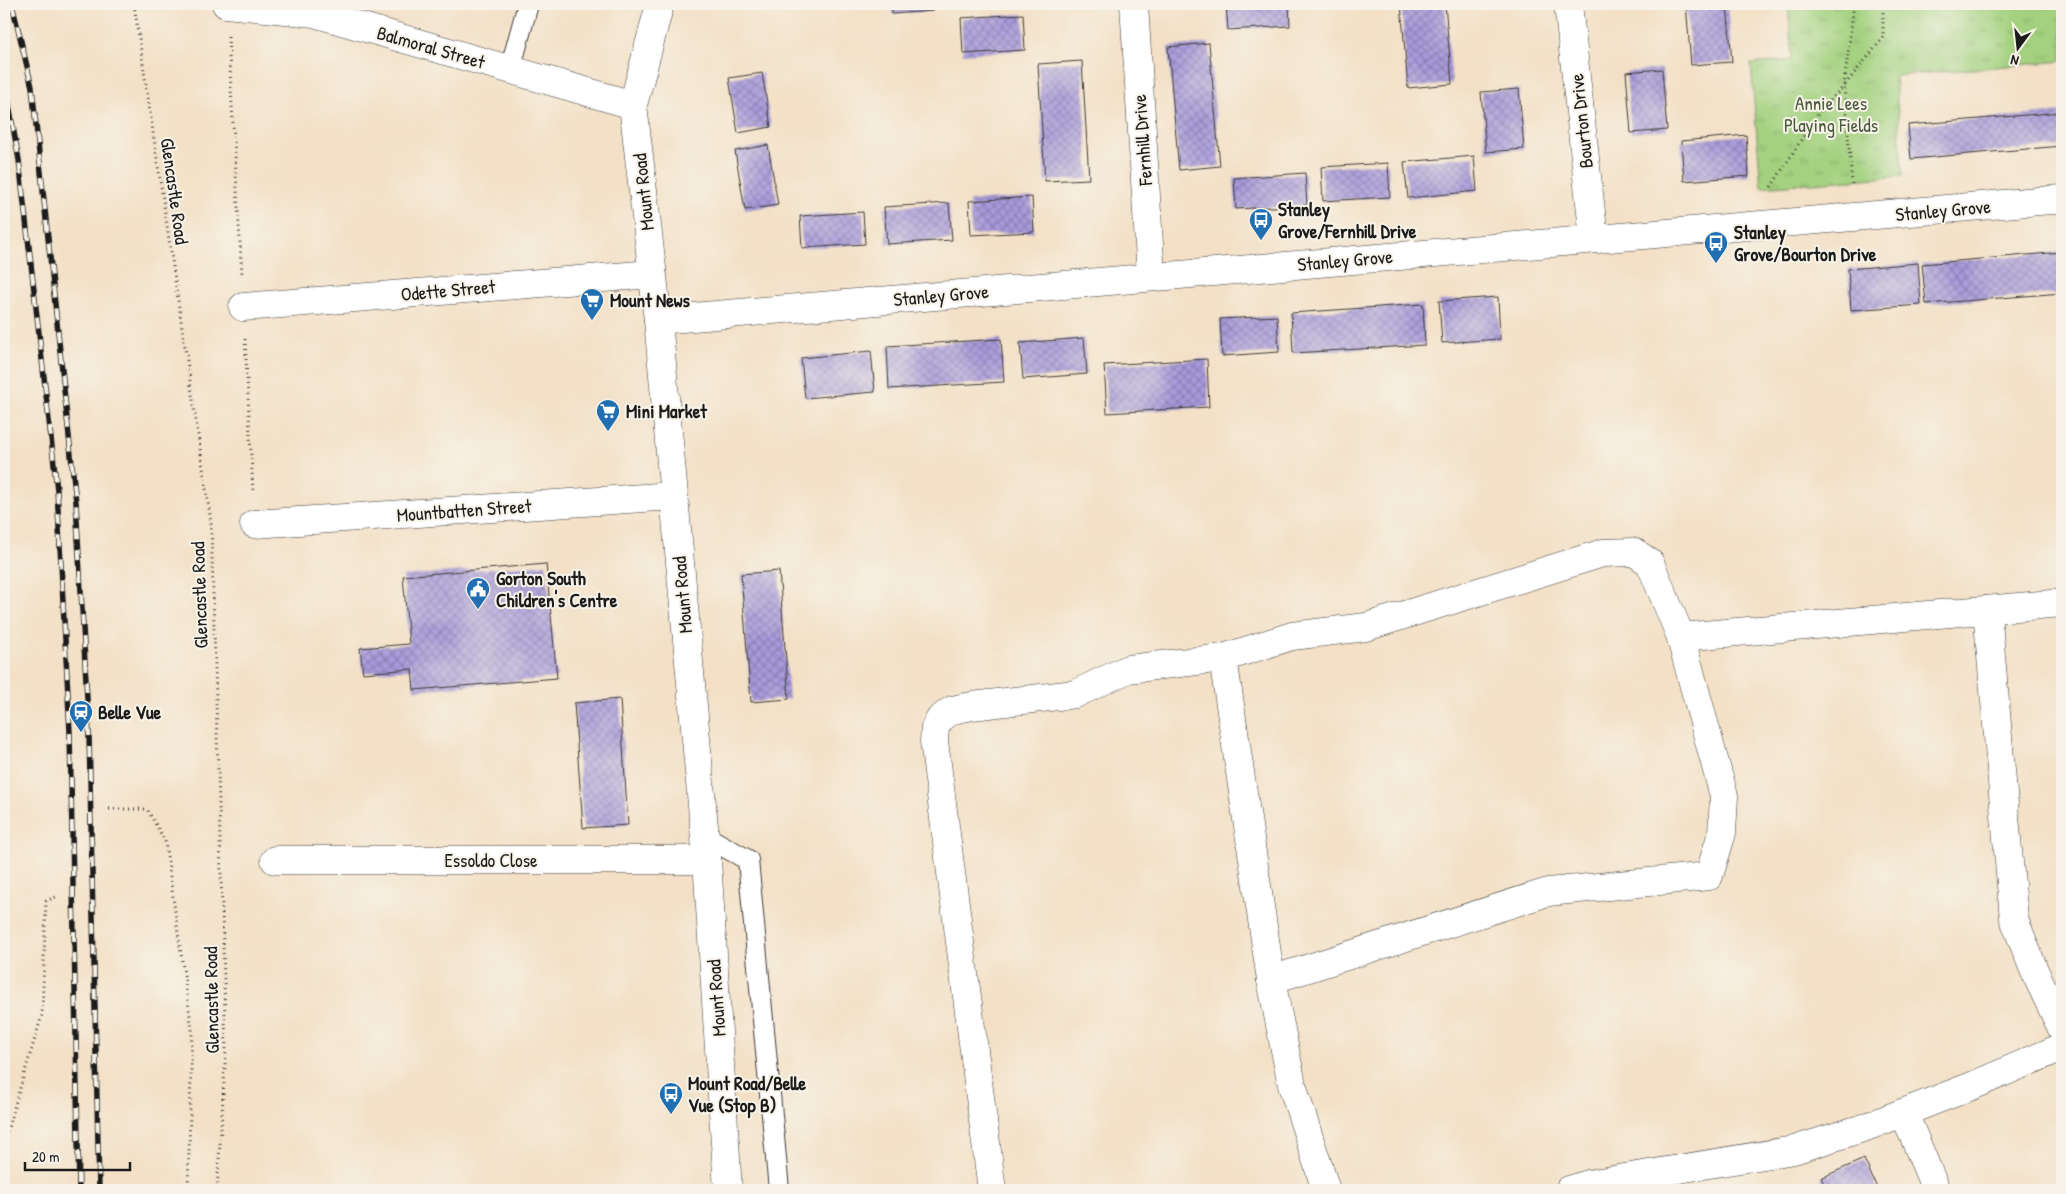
<svg xmlns="http://www.w3.org/2000/svg" width="2066" height="1194" font-family="'Patrick Hand',sans-serif">
  <style>
    .park { fill: url(#park-tufts); stroke: #60764e }
    .building { fill: url(#building-cross-hatch) }
    .lines { fill: none; stroke-linecap: round; stroke-linejoin: round }
    .lane-casing { stroke: #3c3936; stroke-width: 22 }
    .street-casing { stroke: #3c3936; stroke-width: 29 }
    .secondary-casing { stroke: #3c3936; stroke-width: 29 }
    .path { stroke: #3c3936; stroke-width: 3; stroke-dasharray: 1 4; stroke-linecap: butt }
    .lane { stroke: #fff; stroke-width: 20 }
    .street { stroke: #fff; stroke-width: 28 }
    .secondary { stroke: #fff; stroke-width: 28 }
    .rail-casing { stroke: #1c1c1c; stroke-width: 5.5 }
    .rail { stroke: #f7f3e8; stroke-width: 4; stroke-dasharray: 11; stroke-linecap: butt }
    .labels { text-anchor: middle; dominant-baseline: central; stroke-width: 4; stroke-linejoin: round; paint-order: stroke }
    .street-label { font-size: 19px; fill: #1c1c1c; stroke: #f7f3e8 }
    .park-label { font-size: 19px; fill: #4b5b3f; stroke: #f7f3e8 }
    .poi-label { font-size: 19px; font-weight: bold; fill: #1c1c1c; stroke: #f7f3e8; text-anchor: start }
  </style>
  <defs>
    <pattern id="park-tufts" width="24" height="20" patternUnits="userSpaceOnUse" patternTransform="scale(1.25)"><rect width="24" height="20" fill="#a3d17f"/><path d="M3 7l-1-3M5 7V3M7 7l1-3M15 17l-1-3M17 17v-4M19 17l1-3" fill="none" stroke="#8cb36d"/></pattern>
    <pattern id="building-cross-hatch" width="8" height="8" patternUnits="userSpaceOnUse" patternTransform="scale(1.25)"><rect width="8" height="8" fill="#a89adb"/><path d="M0 0l8 8M0 8l8-8" fill="none" stroke="#887db1"/></pattern>
  </defs>
  <rect width="100%" height="100%" fill="#f7f3e8"/>
  <filter id="ink" filterUnits="userSpaceOnUse"><feTurbulence type="fractalNoise" baseFrequency=".02" numOctaves="2"/><feDisplacementMap in="SourceGraphic" scale="10" xChannelSelector="R" yChannelSelector="G"/><feConvolveMatrix kernelMatrix="1 2 1 2 8 2 1 2 1" color-interpolation-filters="sRGB"/></filter>
  <filter id="wash" filterUnits="userSpaceOnUse"><feTurbulence type="fractalNoise" baseFrequency=".0096" numOctaves="4" result="noise"/><feDisplacementMap in="SourceGraphic" scale="20" xChannelSelector="R" yChannelSelector="G"/><feGaussianBlur stdDeviation="1.12" result="paint"/><feColorMatrix in="noise" values="0 0 0 0 0 0 0 0 0 0 0 0 0 0 0 0 0 1.4 0 .05"/><feComposite in="paint" operator="in"/></filter>
  <g filter="url(#wash)">
    <rect width="100%" height="100%" fill="#f3e0c6"/>
    <!-- park -->
    <polygon class="park" points="1788,4 2062,4 2062,61 1895,76 1903,176 1761,187 1751,64 1792,60"/>
    <g id="blocks">
      <!-- building -->
      <g class="building">
        <polygon points="892,4 933,4 933,11 892,14"/>
        <polygon points="1226,4 1289,4 1290,26 1228,30"/>
        <polygon points="1401,4 1445,4 1452,84 1408,88"/>
        <polygon points="1686,4 1727,4 1732,62 1691,65"/>
        <polygon points="1023,14 1025,50 963,54 961,18"/>
        <polygon points="1209,43 1220,166 1179,170 1168,47"/>
        <polygon points="1082,61 1089,179 1045,181 1038,64"/>
        <polygon points="1662,69 1667,130 1631,133 1626,72"/>
        <polygon points="762,73 771,127 738,133 729,78"/>
        <polygon points="1519,89 1524,149 1486,152 1481,92"/>
        <polygon points="2062,112 2062,146 1911,159 1908,125"/>
        <polygon points="1746,135 1749,176 1684,181 1681,141"/>
        <polygon points="768,145 778,205 745,210 735,151"/>
        <polygon points="1474,156 1477,191 1408,198 1404,162"/>
        <polygon points="1388,163 1390,197 1323,201 1321,167"/>
        <polygon points="1305,173 1307,205 1236,209 1234,178"/>
        <polygon points="1032,197 1034,232 971,235 969,201"/>
        <polygon points="949,203 952,240 887,244 884,207"/>
        <polygon points="863,212 865,244 802,248 800,216"/>
        <polygon points="2062,252 2062,293 1926,304 1922,264"/>
        <polygon points="1918,263 1921,305 1851,310 1848,269"/>
        <polygon points="1498,297 1500,339 1442,343 1439,301"/>
        <polygon points="1423,304 1425,345 1293,353 1291,313"/>
        <polygon points="1277,316 1279,352 1222,356 1220,319"/>
        <polygon points="1084,338 1087,374 1023,379 1020,343"/>
        <polygon points="1001,339 1004,382 889,389 887,346"/>
        <polygon points="871,351 875,392 805,398 801,358"/>
        <polygon points="1207,359 1209,407 1107,413 1104,365"/>
        <polygon points="546,564 557,678 414,690 412,669 363,673 360,648 409,644 403,576"/>
        <polygon points="779,571 789,699 751,702 741,574"/>
        <polygon points="620,699 628,825 583,828 574,703"/>
        <polygon points="1864,1159 1878,1190 1827,1190 1821,1178"/>
      </g>
    </g>
  </g>
  <g filter="url(#ink)">
    <use href="#blocks" fill-opacity="0" stroke="#3c3936" stroke-width="1"/>
    <g class="lines">
      <!-- lane casing -->
      <g class="lane-casing">
        <g id="lane">
          <polyline points="510,70 528,4"/>
          <polyline points="705,836 748,860 779,1190"/>
        </g>
      </g>
      <!-- street casing -->
      <g class="street-casing">
        <g id="street">
          <polyline points="226,4 314,13 633,105"/>
          <polyline points="1134,4 1151,276"/>
          <polyline points="1568,4 1594,239"/>
          <polyline points="243,307 652,274"/>
          <polyline points="254,524 673,496"/>
          <polyline points="1987,610 2014,919 2034,970 2062,1029"/>
          <polyline points="1681,637 2062,603"/>
          <polyline points="1223,658 1271,980 1292,1085 1326,1190"/>
          <polyline points="275,860 707,860"/>
          <polyline points="1904,1113 1936,1190"/>
          <polyline points="992,1190 934,741 935,728 940,719 952,710 972,706 1075,694 1128,669 1223,658 1292,636 1366,627 1603,553 1634,552 1650,563 1680,635 1724,796 1722,833 1709,876 1548,892 1271,980"/>
          <polyline points="1569,1190 1588,1184 1794,1150 1866,1127 1972,1086 2062,1047"/>
        </g>
      </g>
      <!-- secondary casing -->
      <g class="secondary-casing">
        <g id="secondary">
          <polyline points="660,4 633,105 658,320 707,860 728,1190"/>
          <polyline points="658,320 2062,199"/>
        </g>
      </g>
      <!-- path -->
      <g class="path">
        <polyline points="134,4 211,522 226,1051 217,1190"/>
        <polyline points="228,37 242,275"/>
        <polyline points="1852,184 1844,86 1883,38 1883,4"/>
        <polyline points="1771,187 1820,111 1844,86 1854,4"/>
        <polyline points="245,339 253,492"/>
        <polyline points="109,809 147,809 165,841 192,1030 188,1190"/>
        <polyline points="4,1141 42,1015 46,901 58,896"/>
      </g>
      <!-- lane -->
      <use href="#lane" class="lane"/>
      <!-- street -->
      <use href="#street" class="street"/>
      <!-- secondary -->
      <use href="#secondary" class="secondary"/>
      <!-- rail casing -->
      <g class="rail-casing">
        <g id="rail">
          <polyline points="12,4 32,87 76,502 89,734 99,1190"/>
          <polyline points="4,77 19,160 57,490 70,732 79,1190"/>
        </g>
      </g>
      <!-- rail -->
      <use href="#rail" class="rail"/>
    </g>
  </g>
  <!-- icons -->
  <defs>
    <g id="bus-pin" transform="scale(1.25)"><path d="M0 17L-7.5 6A9.5 9.5 0 1 1 7.5 6Z" fill="#1f6fb2" stroke="#f7f3e8"/><path d="M-5-6H5V4H4V6H2V4H-2V6H-4V4H-5ZM-3.5-4V0h7V-4ZM-3.5 1.2v1.5H-2V1.2ZM2 1.2v1.5H3.5V1.2Z" fill="#fff"/></g>
    <g id="supermarket-pin" transform="scale(1.25)"><path d="M0 17L-7.5 6A9.5 9.5 0 1 1 7.5 6Z" fill="#1f6fb2" stroke="#f7f3e8"/><path d="M-6-5.5h2.5l.6 2H6L4.5 2H-2.5L-4.4-4H-6ZM-1.5 3.2a1.3 1.3 0 1 0 .1 0ZM3 3.2a1.3 1.3 0 1 0 .1 0Z" fill="#fff"/></g>
    <g id="civic-pin" transform="scale(1.25)"><path d="M0 17L-7.5 6A9.5 9.5 0 1 1 7.5 6Z" fill="#1f6fb2" stroke="#f7f3e8"/><path d="M-.6-6.5H3V-4.5H.6V-3L4-1V1h2V6H-6V1h2V-1L-.6-3ZM-1.2 2.5V6h2.4V2.5Z" fill="#fff"/></g>
    <g id="station-pin" transform="scale(1.25)"><path d="M0 17L-7.5 6A9.5 9.5 0 1 1 7.5 6Z" fill="#1f6fb2" stroke="#f7f3e8"/><path d="M-3-6H3Q5-6 5-4V2Q5 4 3 4L4.5 6H3L1.5 4h-3L-3 6H-4.5L-3 4Q-5 4-5 2V-4Q-5-6-3-6ZM-3.5-4v3h7v-3ZM-3.5 1v1.5H-2V1ZM2 1v1.5H3.5V1Z" fill="#fff"/></g>
  </defs>
  <g fill-rule="evenodd">
    <use href="#bus-pin" x="1261" y="220"/>
    <use href="#bus-pin" x="1716" y="243"/>
    <use href="#supermarket-pin" x="592" y="300"/>
    <use href="#supermarket-pin" x="608" y="411"/>
    <use href="#civic-pin" x="478" y="589"/>
    <use href="#station-pin" x="81" y="712"/>
    <use href="#bus-pin" x="671" y="1094"/>
  </g>
  <g class="labels">
    <!-- street labels -->
    <g class="street-label">
      <text transform="translate(431 47) rotate(16)">Balmoral Street</text>
      <text transform="translate(1581 121) rotate(-96)">Bourton Drive</text>
      <text transform="translate(1142 140) rotate(-94)">Fernhill Drive</text>
      <text transform="translate(175 191) rotate(82)">Glencastle Road</text>
      <text transform="translate(643 192) rotate(-96)">Mount Road</text>
      <text transform="translate(1943 210) rotate(-5)">Stanley Grove</text>
      <text transform="translate(1345 260) rotate(-5)">Stanley Grove</text>
      <text transform="translate(448 290) rotate(-5)">Odette Street</text>
      <text transform="translate(941 295) rotate(-5)">Stanley Grove</text>
      <text transform="translate(464 510) rotate(-4)">Mountbatten Street</text>
      <text transform="translate(199 595) rotate(-92)">Glencastle Road</text>
      <text transform="translate(682 595) rotate(-95)">Mount Road</text>
      <text x="491" y="860">Essoldo Close</text>
      <text transform="translate(716 998) rotate(-94)">Mount Road</text>
      <text transform="translate(211 1000) rotate(-91)">Glencastle Road</text>
    </g>
    <!-- park labels -->
    <g class="park-label">
      <text x="1831" y="103">Annie Lees<tspan x="1831" dy="22">Playing Fields</tspan></text>
    </g>
    <!-- poi labels -->
    <g class="poi-label">
      <text x="1278" y="209">Stanley<tspan x="1278" dy="22">Grove/Fernhill Drive</tspan></text>
      <text x="1734" y="232">Stanley<tspan x="1734" dy="22">Grove/Bourton Drive</tspan></text>
      <text x="610" y="300">Mount News</text>
      <text x="626" y="411">Mini Market</text>
      <text x="496" y="578">Gorton South<tspan x="496" dy="22">Children's Centre</tspan></text>
      <text x="98" y="712">Belle Vue</text>
      <text x="688" y="1083">Mount Road/Belle<tspan x="688" dy="22">Vue (Stop B)</tspan></text>
    </g>
  </g>
  <!-- margin -->
  <rect width="2066" height="1194" fill="none" stroke="#f7f3e8" stroke-width="20"/>
  <!-- north arrow -->
  <g transform="translate(2018 48) rotate(195)" stroke="#f7f3e8" stroke-width="4" paint-order="stroke">
  <path d="M0-4L9 19L0 12L-9 19Z" fill="#1c1c1c"/>
  <text y="-8" font-size="14" font-weight="bold" text-anchor="middle" fill="#1c1c1c">N</text>
  </g>
  <!-- scale -->
  <path d="M25 1162v8h105v-8" fill="none" stroke="#1c1c1c" stroke-width="2.5"/>
  <text x="32" y="1162" font-size="15" fill="#1c1c1c" stroke="#f7f3e8" stroke-width="4" paint-order="stroke">20 m</text>
</svg>
